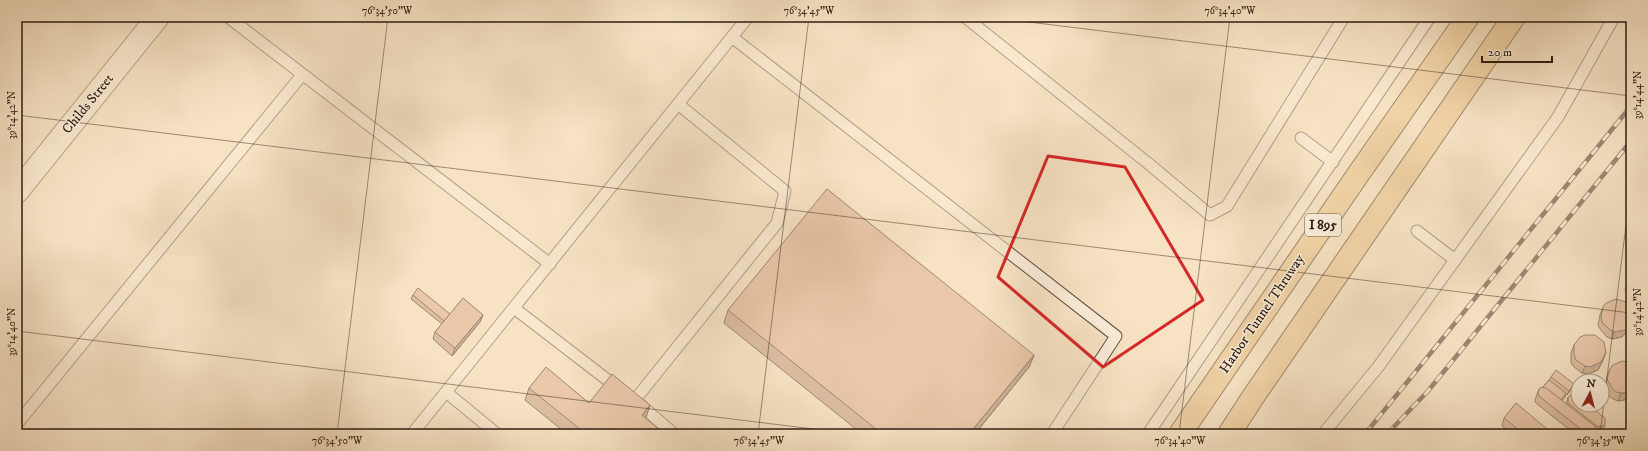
<svg xmlns="http://www.w3.org/2000/svg" width="1648" height="451" font-family="'IM FELL DW Pica',serif">
  <style>
    .lines { fill: none; stroke-linecap: round; stroke-linejoin: round }
    .lane-casing { stroke: #5f4e3e; stroke-width: 13 }
    .street-casing { stroke: #5f4e3e; stroke-width: 24 }
    .highway-casing { stroke: #2c1c11; stroke-width: 24 }
    .lane { stroke: #faedd9; stroke-width: 11 }
    .street { stroke: #faedd9; stroke-width: 22 }
    .highway { stroke: #ecc282; stroke-width: 22 }
    .rail-casing { stroke: #2c1c11; stroke-width: 4.5 }
    .rail { stroke: #faedd9; stroke-width: 3; stroke-dasharray: 9; stroke-linecap: butt }
    .wall { fill: #bd9076; stroke: #2c1c11 }
    .shaded-wall { fill: #9a7560; stroke: #2c1c11 }
    .building { fill: #dca789; stroke: #2c1c11 }
    .marked { fill: none; stroke: #d62828; stroke-width: 3; stroke-linejoin: round }
    .ticks { fill: none; stroke: #2c1c11; stroke-width: 1; stroke-opacity: 0.45 }
    .labels { text-anchor: middle; dominant-baseline: central; stroke-width: 3; stroke-linejoin: round; paint-order: stroke }
    .shield { fill: #faedd9; stroke: #6a5b4d; stroke-width: 1 }
    .shield-label { font-size: 13px; font-weight: bold; fill: #2c1c11 }
    .street-label { font-size: 14px; fill: #2c1c11; stroke: #faedd9 }
    .neatline { fill: none; stroke: #2c1c11; stroke-width: 1.5 }
    .ticks-label { font-size: 10px; text-anchor: middle; fill: #2c1c11 }
  </style>
  <rect width="100%" height="100%" fill="#f7e3c4"/>
  <filter id="stains"><feTurbulence type="fractalNoise" baseFrequency=".005" numOctaves="4"/><feColorMatrix values="0 0 0 0 .2 0 0 0 0 .09 0 0 0 0 .02 0 0 0 .5 -.17"/></filter>
  <radialGradient id="worn" r=".72"><stop offset=".6" stop-color="#630" stop-opacity="0"/><stop offset="1" stop-color="#630" stop-opacity=".3"/></radialGradient>
  <g class="lines">
    <!-- lane casing -->
    <g class="lane-casing">
      <g id="lane">
        <polyline points="228,17 550,264"/>
        <polyline points="965,17 1149,164 1210,215 1227,206 1344,17"/>
        <polyline points="732,37 1116,336 1052,434"/>
        <polyline points="1301,138 1333,162"/>
        <polyline points="1417,231 1455,260"/>
        <polyline points="514,308 618,388"/>
        <polyline points="446,392 497,434"/>
        <polyline points="634,401 777,223 785,191 678,104"/>
        <polyline points="637,402 674,434"/>
        <polyline points="17,424 302,75"/>
        <polyline points="412,434 748,17"/>
        <polyline points="1148,434 1430,17"/>
        <polyline points="1323,434 1378,367 1558,117 1614,17"/>
      </g>
    </g>
    <!-- street casing -->
    <g class="street-casing">
      <polyline id="street" points="17,192 158,17"/>
    </g>
    <!-- highway casing -->
    <g class="highway-casing">
      <g id="highway">
        <polyline points="1180,434 1357,176 1468,17"/>
        <polyline points="1229,434 1253,397 1514,17"/>
      </g>
    </g>
    <!-- lane -->
    <use href="#lane" class="lane"/>
    <!-- street -->
    <use href="#street" class="street"/>
    <!-- highway -->
    <use href="#highway" class="highway"/>
    <!-- rail casing -->
    <g class="rail-casing">
      <g id="rail">
        <polyline points="1365,434 1631,106"/>
        <polyline points="1387,434 1428,391 1631,141"/>
      </g>
    </g>
    <!-- rail -->
    <use href="#rail" class="rail"/>
  </g>
  <!-- wall -->
  <g class="wall">
    <polygon points="1631,272 1631,301 1629,300 1625,290 1628,280"/>
    <polygon points="413,295 450,314 483,315 480,322 452,356 433,339 435,332 442,324 411,299"/>
    <polygon points="1603,307 1630,329 1622,337 1612,339 1607,337 1600,329 1598,325 1600,315"/>
    <polygon points="728,310 1034,355 1029,367 975,434 862,434 724,323"/>
    <polygon points="1574,345 1606,352 1603,360 1598,370 1588,374 1582,373 1574,367 1571,363 1571,353"/>
    <polygon points="1631,363 1631,397 1629,399 1618,401 1613,399 1609,396 1605,387 1607,377 1610,369"/>
    <polygon points="1551,377 1572,388 1567,395 1566,394 1565,397 1562,401 1567,404 1567,401 1568,397 1603,429 1599,431 1596,430 1595,434 1575,434 1537,404 1535,402 1536,397 1539,389 1543,387 1549,380"/>
    <polygon points="529,388 589,403 650,405 645,418 665,434 567,434 525,400"/>
    <polygon points="1504,418 1545,434 1512,434 1502,426"/>
  </g>
  <!-- shaded-wall -->
  <g class="shaded-wall">
    <polygon points="483,315 480,322 452,356 455,348"/>
    <polygon points="1631,323 1630,329 1622,337 1612,339 1614,332"/>
    <polygon points="1606,352 1603,360 1598,370 1588,374 1582,373 1585,366"/>
    <polygon points="1034,355 1029,367 975,434 969,434"/>
    <polygon points="1574,384 1572,388 1567,395 1569,391"/>
    <polygon points="1631,392 1631,397 1629,399 1618,401 1621,393"/>
    <polygon points="650,405 646,418 637,428 642,415"/>
    <polygon points="1605,425 1603,429 1599,431 1600,427"/>
  </g>
  <!-- building -->
  <g class="building">
    <polygon points="827,189 1034,355 969,434 882,434 728,310"/>
    <polygon points="1631,272 1631,290 1628,283"/>
    <polygon points="418,288 450,314 444,321 413,295"/>
    <polygon points="463,298 483,315 455,348 435,332"/>
    <polygon points="1616,299 1626,302 1631,308 1631,323 1625,330 1614,332 1609,329 1602,322 1601,317 1603,307 1606,303"/>
    <polygon points="1585,335 1595,335 1604,342 1606,352 1601,362 1590,367 1585,366 1576,360 1574,355 1574,345 1580,337"/>
    <polygon points="1622,361 1631,363 1631,392 1621,393 1616,392 1612,388 1607,379 1610,369 1613,365"/>
    <polygon points="546,367 589,403 612,374 650,405 642,415 665,434 586,434 529,388"/>
    <polygon points="1556,370 1574,384 1569,391 1551,377"/>
    <polygon points="1549,380 1566,393 1561,400 1543,387"/>
    <polygon points="1542,387 1546,388 1596,427 1595,434 1587,434 1540,397 1538,394 1539,389"/>
    <polygon points="1571,395 1575,395 1578,397 1578,405 1588,405 1605,418 1605,425 1600,427 1597,426 1568,403 1568,397"/>
    <polygon points="1516,403 1547,429 1543,434 1524,434 1504,418"/>
    <polygon points="1631,428 1631,434 1626,434 1629,430"/>
  </g>
  <!-- marked area -->
  <path d="M0 0H1648V451H0ZM1048 156 1125 167 1203 300 1103 367 998 277Z" fill="#f7e3c4" fill-opacity=".55" fill-rule="evenodd"/>
  <path class="marked" d="M1048 156 1125 167 1203 300 1103 367 998 277Z"/>
  <!-- ticks -->
  <path class="ticks" d="M988 17 1631 96M17 115 1631 313M17 331 854 434M337 434 388 17M758 434 809 17M1179 434 1230 17M1600 434 1631 185"/>
  <g class="labels">
    <!-- shield labels -->
    <rect class="shield" x="1305" y="214" width="36" height="22" rx="3"/>
    <g class="shield-label">
      <text x="1323" y="225">I 895</text>
    </g>
    <!-- street labels -->
    <g class="street-label">
      <text transform="translate(88 104) rotate(-51)">Childs Street</text>
      <text transform="translate(1262 314) rotate(-56)">Harbor Tunnel Thruway</text>
    </g>
  </g>
  <!-- margin -->
  <rect width="1648" height="451" fill="none" stroke="#f7e3c4" stroke-width="44"/>
  <!-- north arrow -->
  <g transform="translate(1590 393) rotate(7)"><circle r="19" fill="#faedd9" stroke="#a89989"/>
  <path d="M0-3L7 15L0 10L-7 15Z" fill="#8f2418"/>
  <text y="-6" font-size="11" font-weight="bold" text-anchor="middle" fill="#2c1c11">N</text>
  </g>
  <!-- scale -->
  <path d="M1482 56v6h70v-6" fill="none" stroke="#2c1c11" stroke-width="2"/>
  <text x="1488" y="56" font-size="12" fill="#2c1c11" stroke="#faedd9" stroke-width="3" paint-order="stroke">20 m</text>
  <rect x="22" y="22" width="1604" height="407" class="neatline"/>
  <g class="ticks-label">
    <text x="387" y="14">76°34'50"W</text>
    <text x="809" y="14">76°34'45"W</text>
    <text x="1230" y="14">76°34'40"W</text>
    <text transform="translate(1637 95) rotate(-90)" y="4">39°14'44"N</text>
    <text transform="translate(11 115) rotate(-90)" y="4">39°14'42"N</text>
    <text transform="translate(1637 312) rotate(-90)" y="4">39°14'42"N</text>
    <text transform="translate(11 332) rotate(-90)" y="4">39°14'40"N</text>
    <text x="337" y="444">76°34'50"W</text>
    <text x="759" y="444">76°34'45"W</text>
    <text x="1180" y="444">76°34'40"W</text>
    <text x="1601" y="444">76°34'35"W</text>
  </g>
  <rect width="100%" height="100%" filter="url(#stains)"/>
  <rect width="100%" height="100%" fill="url(#worn)"/>
</svg>
